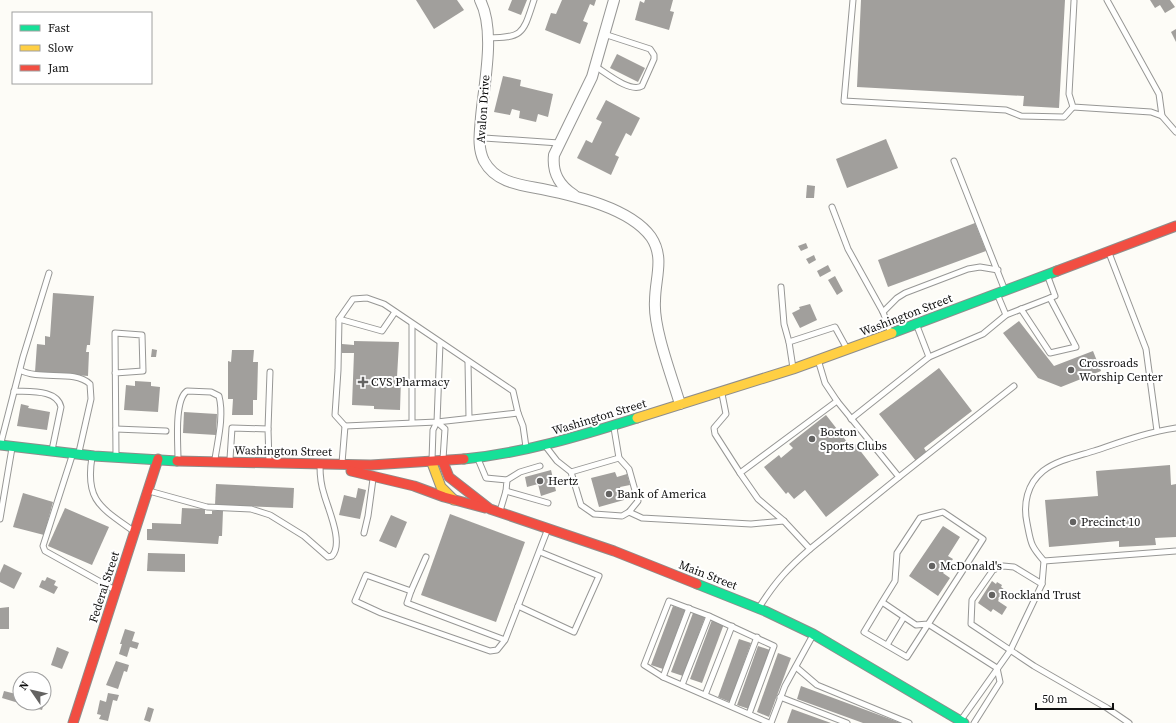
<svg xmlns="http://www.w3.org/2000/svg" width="1176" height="723" font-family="'Source Serif 4',serif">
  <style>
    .building { fill: #a19f9c }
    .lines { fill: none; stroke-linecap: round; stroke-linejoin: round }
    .lane-casing { stroke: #979795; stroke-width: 7 }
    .street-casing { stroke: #979795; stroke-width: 12 }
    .fast-casing { stroke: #8e8d8b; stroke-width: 11 }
    .slow-casing { stroke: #8e8d8b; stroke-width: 11 }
    .jam-casing { stroke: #8e8d8b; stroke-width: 11 }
    .lane { stroke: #fffffe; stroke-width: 5 }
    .street { stroke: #fffffe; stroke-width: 10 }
    .fast { stroke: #16e098; stroke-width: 9 }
    .slow { stroke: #ffcf43; stroke-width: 9 }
    .jam { stroke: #f24e42; stroke-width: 9 }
    .poi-dot { fill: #646362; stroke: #fff; stroke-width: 1.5 }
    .labels { text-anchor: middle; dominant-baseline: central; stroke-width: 4; stroke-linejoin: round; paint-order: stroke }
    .street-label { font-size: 12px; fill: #111; stroke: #fff }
    .poi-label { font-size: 12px; fill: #111; stroke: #fff; text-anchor: start }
  </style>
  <rect width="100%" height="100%" fill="#fdfcf7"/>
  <!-- building -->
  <g class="building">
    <polygon points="416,0 457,0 464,10 434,29"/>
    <polygon points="512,0 527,0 521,15 508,10"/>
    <polygon points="562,0 596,0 594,6 590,4 583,21 588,23 580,44 545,30 551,13 556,14"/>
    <polygon points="645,0 673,0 670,11 674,12 669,30 635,20 640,1 644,3"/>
    <polygon points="861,0 1065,0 1059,108 1023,106 1024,96 857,87"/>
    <polygon points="1150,0 1170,0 1175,7 1165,13 1160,5 1155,8"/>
    <polygon points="1176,29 1176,42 1171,32"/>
    <polygon points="617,54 645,68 638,82 610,68"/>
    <polygon points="503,76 521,80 520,86 553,94 548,117 538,114 536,122 519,118 520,111 512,109 510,115 494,112"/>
    <polygon points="606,100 640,118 631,136 626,133 615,155 619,157 611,175 577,158 586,140 592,143 602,122 596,119"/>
    <polygon points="886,139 898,168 847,188 836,159"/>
    <polygon points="807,185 815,186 814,198 806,198"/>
    <polygon points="975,223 986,251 888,287 878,260"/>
    <polygon points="806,243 808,248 801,251 798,246"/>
    <polygon points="814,255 816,260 809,264 806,259"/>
    <polygon points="828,265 831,271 820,277 817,271"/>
    <polygon points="835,276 843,291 837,295 828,280"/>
    <polygon points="53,293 94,296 90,345 87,345 86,352 89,352 88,376 35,372 37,344 45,345 45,336 50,337"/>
    <polygon points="810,304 817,320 800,328 792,313 800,309 799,307"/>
    <polygon points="1019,321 1054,366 1093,351 1101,371 1061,387 1038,378 1003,333"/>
    <polygon points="354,341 399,342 397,377 401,378 400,410 374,409 374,406 352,405 354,353 342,353 342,344 354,345"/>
    <polygon points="152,349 157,350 156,357 151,357"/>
    <polygon points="232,350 254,350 253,362 258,362 257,400 253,400 253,415 232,415 233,399 228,399 228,361 231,362"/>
    <polygon points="939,368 972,411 924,448 927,453 916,461 879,414"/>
    <polygon points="135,381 151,382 151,386 160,387 158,412 124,410 126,385 135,386"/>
    <polygon points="21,404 29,406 28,408 50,412 47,430 17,426"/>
    <polygon points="184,412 217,414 216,435 183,433"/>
    <polygon points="826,415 851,447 855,444 879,475 826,517 805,490 794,499 788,492 786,494 764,467 779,455 781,458 793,448 789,444"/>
    <polygon points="1170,465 1171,485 1176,484 1176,537 1155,538 1156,545 1119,547 1119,541 1049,547 1045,500 1098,496 1096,471"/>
    <polygon points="551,470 556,491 541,496 538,484 527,487 525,477"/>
    <polygon points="615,472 617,477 627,474 630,485 620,487 624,500 599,507 591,478"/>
    <polygon points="216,484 294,488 293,508 215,505"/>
    <polygon points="358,488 366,490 360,519 339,515 344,495 356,498"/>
    <polygon points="23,493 53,502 44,535 13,527"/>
    <polygon points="65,508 109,527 92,565 48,546"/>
    <polygon points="182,508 205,509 205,514 212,514 212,511 223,511 222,536 219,536 218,544 147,540 147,529 152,529 152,523 181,524"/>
    <polygon points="450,514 525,542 496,622 421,595"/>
    <polygon points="391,515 407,522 396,548 379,541"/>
    <polygon points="943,526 960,537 948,556 953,559 943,573 950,578 938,596 909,576"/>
    <polygon points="148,553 185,554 185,572 147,571"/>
    <polygon points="4,564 22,573 14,589 0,582 0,573"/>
    <polygon points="47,577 56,581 54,585 58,587 54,594 39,587 42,580 45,581"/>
    <polygon points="992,581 996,584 997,582 1002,585 1001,587 1005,590 998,601 1007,607 1002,615 993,609 991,612 978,603"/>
    <polygon points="673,606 685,610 663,669 651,665"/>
    <polygon points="9,607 9,629 0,629 0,608"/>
    <polygon points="693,613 705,617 683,676 671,672"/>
    <polygon points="712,620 724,624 702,683 690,679"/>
    <polygon points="125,629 135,632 132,641 139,643 137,649 130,647 127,657 119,654 122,644 120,644"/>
    <polygon points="739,639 751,643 730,702 718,697"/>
    <polygon points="758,646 770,650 749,709 737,705"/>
    <polygon points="57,647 69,652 62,669 51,665"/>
    <polygon points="778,653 791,658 769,717 757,712"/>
    <polygon points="116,661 129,665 127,672 124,671 118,689 106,685"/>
    <polygon points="801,686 901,723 863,723 797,699"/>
    <polygon points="4,691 20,695 20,703 44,703 42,710 2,698"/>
    <polygon points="108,693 119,695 117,701 113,700 108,721 99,719 101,715 97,714 100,700 106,702"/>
    <polygon points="148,707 154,709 150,722 144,720"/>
    <polygon points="792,709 831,723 787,723"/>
  </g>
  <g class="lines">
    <!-- lane casing -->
    <g class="lane-casing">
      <g id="lane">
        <polyline points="853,0 844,101 1006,110 1021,116 1064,117 1073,107"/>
        <polyline points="1107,0 1159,94 1162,116"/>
        <polyline points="1074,1 1069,94 1073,107 1151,112 1162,116 1176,132"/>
        <path d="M487 38C524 38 523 33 534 0"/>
        <path d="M595 66C606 73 630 93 642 86L654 59V55L650 49 604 34"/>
        <polyline points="479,142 484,138 559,143"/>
        <polyline points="954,161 1004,288"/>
        <polyline points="832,207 848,249 883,312 890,331"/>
        <polyline points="1109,253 1146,349 1157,431"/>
        <polyline points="781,287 784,324 789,342"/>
        <polyline points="1021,309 1050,353 1076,347 1050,298"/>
        <polyline points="883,312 897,298 905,293 968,269 980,267 998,270"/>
        <polyline points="1006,315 1055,296 1048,277"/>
        <polyline points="339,319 382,331 395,312"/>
        <polyline points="929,357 983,334 1006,315 998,296"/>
        <polyline points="468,362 469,418"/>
        <polyline points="793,368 789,342 835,327 846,347"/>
        <path d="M20 370C40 381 74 369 90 384L91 399 79 452"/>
        <polyline points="115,373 143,371 142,335 115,333 116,456"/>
        <path d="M14 391C29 392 57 389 61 407L52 450"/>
        <polyline points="722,394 726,414 714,428 715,434 740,473"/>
        <polyline points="851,419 929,357 917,326"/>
        <polyline points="412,422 412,324"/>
        <polyline points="437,422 445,429 443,459"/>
        <polyline points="345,426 437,422 518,413 523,426 526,447"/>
        <polyline points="116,429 166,431"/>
        <polyline points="268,429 270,372"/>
        <polyline points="1,442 23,357 49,273"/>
        <polyline points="547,448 557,461 571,472 619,458 614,428"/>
        <polyline points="72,456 43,546 45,551 115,590"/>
        <path d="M92 457C85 500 100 507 132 530"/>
        <path d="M178 459C178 444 174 400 187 391L211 392 219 396C224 416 218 439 215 459"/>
        <polyline points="230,459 232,428 268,429 269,462"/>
        <polyline points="478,459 486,478 507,480 506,491 500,511"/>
        <polyline points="432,460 433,430 437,422 440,343"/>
        <polyline points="342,463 345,426 335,415 338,370 339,319 353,299 367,298 384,304 513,391 518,413"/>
        <polyline points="571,472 581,505 594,514 622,516 629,512 638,501 629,469 619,458"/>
        <polyline points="899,477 1014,386"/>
        <polyline points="507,480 520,472 540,466"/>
        <path d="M149 491 207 507 251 509 270 515 304 536 328 557 332 556C344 543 328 509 324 494 321 485 320 476 320 466"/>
        <polyline points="506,491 548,503"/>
        <polyline points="629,512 642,518 751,524 784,521"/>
        <polyline points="0,519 12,448"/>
        <polyline points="364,533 368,516 373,479"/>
        <polyline points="810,549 899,477 837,401"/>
        <polyline points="1044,561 1176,551"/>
        <polyline points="1042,584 1014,567 1003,566 993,570 972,600 971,624 1034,666 1107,708 1129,723"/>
        <polyline points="411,591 426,557"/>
        <polyline points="882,602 864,632 907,657 983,539 943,512 920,518 897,553 895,581 882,602 916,625 928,624 997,668 1000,682 974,723"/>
        <polyline points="518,606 574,632 599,576 540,552"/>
        <path d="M760 606C776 581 788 568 810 549L784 521 758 499 740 473 837 401 825 383 819 363"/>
        <polyline points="505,640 407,603 411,591 366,575 355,601 381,613 490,651 497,650 505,640 547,531"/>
        <polyline points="887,645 904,617"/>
        <polyline points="796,667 817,685 909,723"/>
        <polyline points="663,677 689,608"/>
        <polyline points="682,685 709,616"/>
        <polyline points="705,695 732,626"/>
        <polyline points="780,697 847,723"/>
        <polyline points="731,706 757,637"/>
        <polyline points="749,714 774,646 709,616 669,601 644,665 663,677 769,723"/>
        <path d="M961 720 1010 651 1042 584 1044 561C1030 545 1031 543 1027 523 1023 504 1027 484 1043 471 1057 460 1078 456 1094 451 1121 442 1148 432 1176 428"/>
        <polyline points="771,723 785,686 813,635"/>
      </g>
    </g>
    <!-- street casing -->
    <g class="street-casing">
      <g id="street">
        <path d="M480 0C496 31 484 83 481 117 480 132 477 147 484 161 496 183 521 185 542 189 576 196 630 208 651 237 665 258 655 278 655 301 653 328 672 377 680 404"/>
        <path d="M574 195C559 185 552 173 554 155L592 77 614 0"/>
      </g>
    </g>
    <!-- fast casing -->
    <g class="fast-casing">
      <g id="fast">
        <polyline points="892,333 1057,271"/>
        <polyline points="0,445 94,456 177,461"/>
        <path d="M464 459C524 453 580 436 637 418"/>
        <polyline points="697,584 765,611 813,634 964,723"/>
      </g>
    </g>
    <!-- slow casing -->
    <g class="slow-casing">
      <g id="slow">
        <polyline points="637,418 793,369 892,333"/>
        <polyline points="432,463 441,487 454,500"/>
      </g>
    </g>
    <!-- jam casing -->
    <g class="jam-casing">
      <g id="jam">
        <polyline points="1057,271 1176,226"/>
        <polyline points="177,461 371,465 464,459"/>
        <polyline points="443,462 449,477 490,509 614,551 697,584"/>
        <polyline points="351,471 414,486 444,497 485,508"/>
        <polyline points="73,723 158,459"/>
      </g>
    </g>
    <!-- lane -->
    <use href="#lane" class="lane"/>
    <!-- street -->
    <use href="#street" class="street"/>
    <!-- fast -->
    <use href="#fast" class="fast"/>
    <!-- slow -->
    <use href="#slow" class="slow"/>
    <!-- jam -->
    <use href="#jam" class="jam"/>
  </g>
  <!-- markers -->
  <g class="poi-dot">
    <circle cx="1071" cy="370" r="4"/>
    <path d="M361 376h4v4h4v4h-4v4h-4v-4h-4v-4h4z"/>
    <circle cx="812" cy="439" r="4"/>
    <circle cx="540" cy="481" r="4"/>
    <circle cx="609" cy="494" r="4"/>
    <circle cx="1073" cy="522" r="4"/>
    <circle cx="932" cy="566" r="4"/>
    <circle cx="992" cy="595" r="4"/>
  </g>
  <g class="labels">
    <!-- street labels -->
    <g class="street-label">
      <text transform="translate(483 109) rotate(-86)">Avalon Drive</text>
      <text transform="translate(906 315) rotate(-21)">Washington Street</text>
      <text transform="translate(599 417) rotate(-17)">Washington Street</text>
      <text transform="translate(283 451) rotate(1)">Washington Street</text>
      <text transform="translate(708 575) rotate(21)">Main Street</text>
      <text transform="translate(104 587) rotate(-72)">Federal Street</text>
    </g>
    <!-- poi labels -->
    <g class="poi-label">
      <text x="1079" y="363">Crossroads<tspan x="1079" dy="14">Worship Center</tspan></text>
      <text x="371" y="382">CVS Pharmacy</text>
      <text x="820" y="432">Boston<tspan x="820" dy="14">Sports Clubs</tspan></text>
      <text x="548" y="481">Hertz</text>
      <text x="617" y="494">Bank of America</text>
      <text x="1081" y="522">Precinct 10</text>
      <text x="940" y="566">McDonald's</text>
      <text x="1000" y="595">Rockland Trust</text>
    </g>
  </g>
  <!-- legend -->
  <rect x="12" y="12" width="140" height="72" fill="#ffffff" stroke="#a0a0a0"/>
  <rect x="20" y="25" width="20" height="6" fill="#16e098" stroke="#a0a0a0"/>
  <text x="48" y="32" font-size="12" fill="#111111">Fast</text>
  <rect x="20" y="45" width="20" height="6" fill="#ffcf43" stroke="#a0a0a0"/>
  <text x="48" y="52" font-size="12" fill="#111111">Slow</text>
  <rect x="20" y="65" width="20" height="6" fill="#f24e42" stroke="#a0a0a0"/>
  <text x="48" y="72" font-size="12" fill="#111111">Jam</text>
  <!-- north arrow -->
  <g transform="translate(32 691) rotate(304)"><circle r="19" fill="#ffffff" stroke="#a0a0a0"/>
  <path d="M0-3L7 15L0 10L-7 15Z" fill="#646362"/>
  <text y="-6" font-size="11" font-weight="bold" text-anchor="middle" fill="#111111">N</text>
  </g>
  <!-- scale -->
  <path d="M1036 703v6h77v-6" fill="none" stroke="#111111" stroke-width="2"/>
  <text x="1042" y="703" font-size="12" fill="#111111" stroke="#ffffff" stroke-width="3" paint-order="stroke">50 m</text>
</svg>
